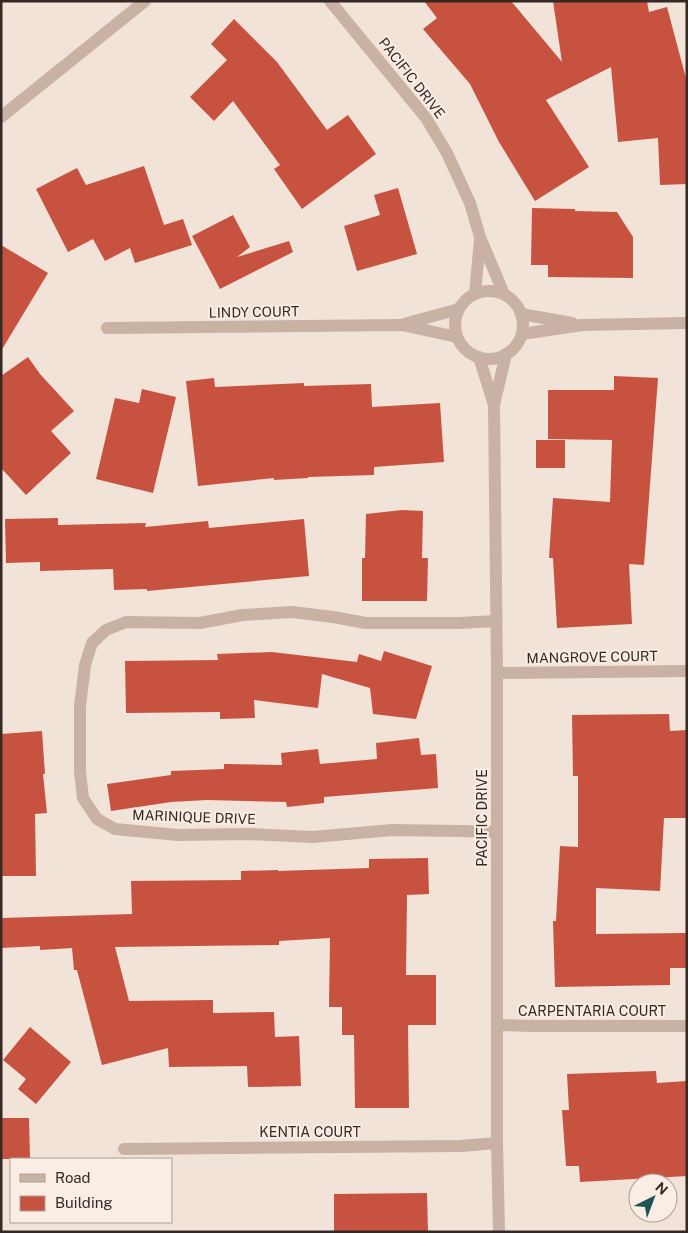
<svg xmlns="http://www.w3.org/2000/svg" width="688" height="1233" font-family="'Public Sans',sans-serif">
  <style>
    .building { fill: #c75240 }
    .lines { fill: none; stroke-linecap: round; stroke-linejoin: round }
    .minor { stroke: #c9b1a4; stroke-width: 12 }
    .labels { text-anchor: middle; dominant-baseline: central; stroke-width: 4; stroke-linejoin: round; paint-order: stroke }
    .street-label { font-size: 14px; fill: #352926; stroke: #f9ede4 }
  </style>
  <rect width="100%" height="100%" fill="#f1e3d8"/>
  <!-- building -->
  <g class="building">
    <polygon points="424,1 511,1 562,62 553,1 647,1 649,12 667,7 687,82 687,184 660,185 658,138 618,142 611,67 546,100 589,167 535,201 499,142 470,84 423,29 437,18"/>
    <polygon points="234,19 277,62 327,130 348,115 376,154 302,209 274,169 280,165 233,101 214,121 190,97 227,60 211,44"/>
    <polygon points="144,166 164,225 183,219 192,245 135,263 130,248 105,261 93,239 68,252 36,189 77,168 86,185"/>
    <polygon points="398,188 417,254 357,271 344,226 380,215 374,195"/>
    <polygon points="532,208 575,209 575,211 617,212 633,237 633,278 548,277 548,265 531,265"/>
    <polygon points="233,215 250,247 237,257 289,241 293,252 220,289 192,236"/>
    <polygon points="1,245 48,273 1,351"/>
    <polygon points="28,357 40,374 74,411 51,431 71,453 26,495 1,468 1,376"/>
    <polygon points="614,376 658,378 644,565 629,564 632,624 557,628 553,558 549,558 553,498 610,502 612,440 548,439 548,390 614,390"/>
    <polygon points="214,378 215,387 304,383 304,386 371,384 372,407 440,403 444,462 374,467 374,475 308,477 308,478 274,480 274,478 198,486 186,381"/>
    <polygon points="142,389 176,397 153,493 96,479 115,398 139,403"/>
    <rect x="536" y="440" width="29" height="28"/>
    <polygon points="402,510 423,511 422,558 428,558 427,601 362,601 362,558 365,558 366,514"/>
    <polygon points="58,518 58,525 146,523 145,527 208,521 209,528 304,519 309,576 147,591 147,589 114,590 113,569 40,571 40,562 6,563 5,519"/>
    <polygon points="384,651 432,666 416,719 373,714 370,688 322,674 318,708 254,700 255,718 220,719 220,712 126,713 125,661 218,660 217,654 272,652 357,662 359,654 381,661"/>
    <polygon points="669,714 670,731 687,730 687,818 664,818 660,891 596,888 596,934 687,933 687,968 670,968 670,985 555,987 553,921 556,921 560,846 578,847 578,776 573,776 572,715"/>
    <polygon points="42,731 45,774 43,774 47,813 35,814 36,876 1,876 1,734"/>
    <polygon points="419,738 421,755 436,754 438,788 324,797 324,803 287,807 286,802 207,800 171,802 111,811 107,784 171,775 171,771 224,769 224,764 282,765 281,753 318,749 320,764 377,759 376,743"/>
    <polygon points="428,858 429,894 407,895 406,975 436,975 436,1025 408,1025 409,1108 355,1108 354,1035 342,1035 342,1007 329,1007 330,938 279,941 279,945 115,947 129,1001 213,1000 213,1013 274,1012 275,1037 299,1036 301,1086 248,1087 247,1066 169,1067 168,1048 102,1065 77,970 74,970 72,948 40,950 40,946 1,948 1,918 132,914 131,881 241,880 241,871 278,870 278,871 369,868 369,859"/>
    <polygon points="30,1027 71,1062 36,1104 18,1089 26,1079 3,1060"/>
    <polygon points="656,1071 657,1083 687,1081 687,1176 580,1182 579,1166 566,1166 562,1110 569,1110 567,1074"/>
    <polygon points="1,1118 29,1118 30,1159 1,1159"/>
    <polygon points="427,1193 428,1232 334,1232 334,1194"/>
  </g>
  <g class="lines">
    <!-- minor -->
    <g class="minor">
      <polyline points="330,1 426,118 447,153 470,203 480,237 504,294"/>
      <polyline points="1,117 145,1"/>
      <circle cx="489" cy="325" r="34"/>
      <polyline points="475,294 480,239"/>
      <polyline points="521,314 572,323"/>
      <polyline points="404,324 459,309"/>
      <polyline points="107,328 402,325 457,337"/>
      <polyline points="522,334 582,325 687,323"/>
      <polyline points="479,357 494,405"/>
      <polyline points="496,621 460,623 366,623 333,617 292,612 242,615 200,623 126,622 106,630 92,643 85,665 80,706 80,772 83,798 97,819 115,829 178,835 248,834 313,837 392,830 460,831 497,832"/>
      <polyline points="497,673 687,671"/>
      <polyline points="497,1025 533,1026 687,1026"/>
      <polyline points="124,1149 461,1146 497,1143"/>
      <polyline points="499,1232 497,1143 497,673 494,405 506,354"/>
    </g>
  </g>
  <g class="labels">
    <!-- street labels -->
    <g class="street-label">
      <text transform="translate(412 78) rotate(52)">PACIFIC DRIVE</text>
      <text transform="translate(254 312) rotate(-1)">LINDY COURT</text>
      <text transform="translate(592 657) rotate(-1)">MANGROVE COURT</text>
      <text transform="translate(194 817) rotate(2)">MARINIQUE DRIVE</text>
      <text transform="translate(482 818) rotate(-90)">PACIFIC DRIVE</text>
      <text x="592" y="1011">CARPENTARIA COURT</text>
      <text x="310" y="1132">KENTIA COURT</text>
    </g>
  </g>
  <!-- border -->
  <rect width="688" height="1233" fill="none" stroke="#352926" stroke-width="5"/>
  <!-- legend -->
  <rect x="10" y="1158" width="162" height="65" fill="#f9ede4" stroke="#ab9f98"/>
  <rect x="20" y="1174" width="25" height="8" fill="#c9b1a4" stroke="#ab9f98"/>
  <text x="55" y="1183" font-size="15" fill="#352926">Road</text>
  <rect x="20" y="1196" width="25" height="15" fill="#c75240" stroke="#ab9f98"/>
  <text x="55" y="1208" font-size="15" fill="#352926">Building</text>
  <!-- north arrow -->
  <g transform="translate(653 1198) rotate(42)"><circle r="24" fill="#f9ede4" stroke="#ab9f98"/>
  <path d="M0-4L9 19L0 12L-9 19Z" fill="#1b5654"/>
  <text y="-8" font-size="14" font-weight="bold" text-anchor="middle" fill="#352926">N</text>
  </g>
</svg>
